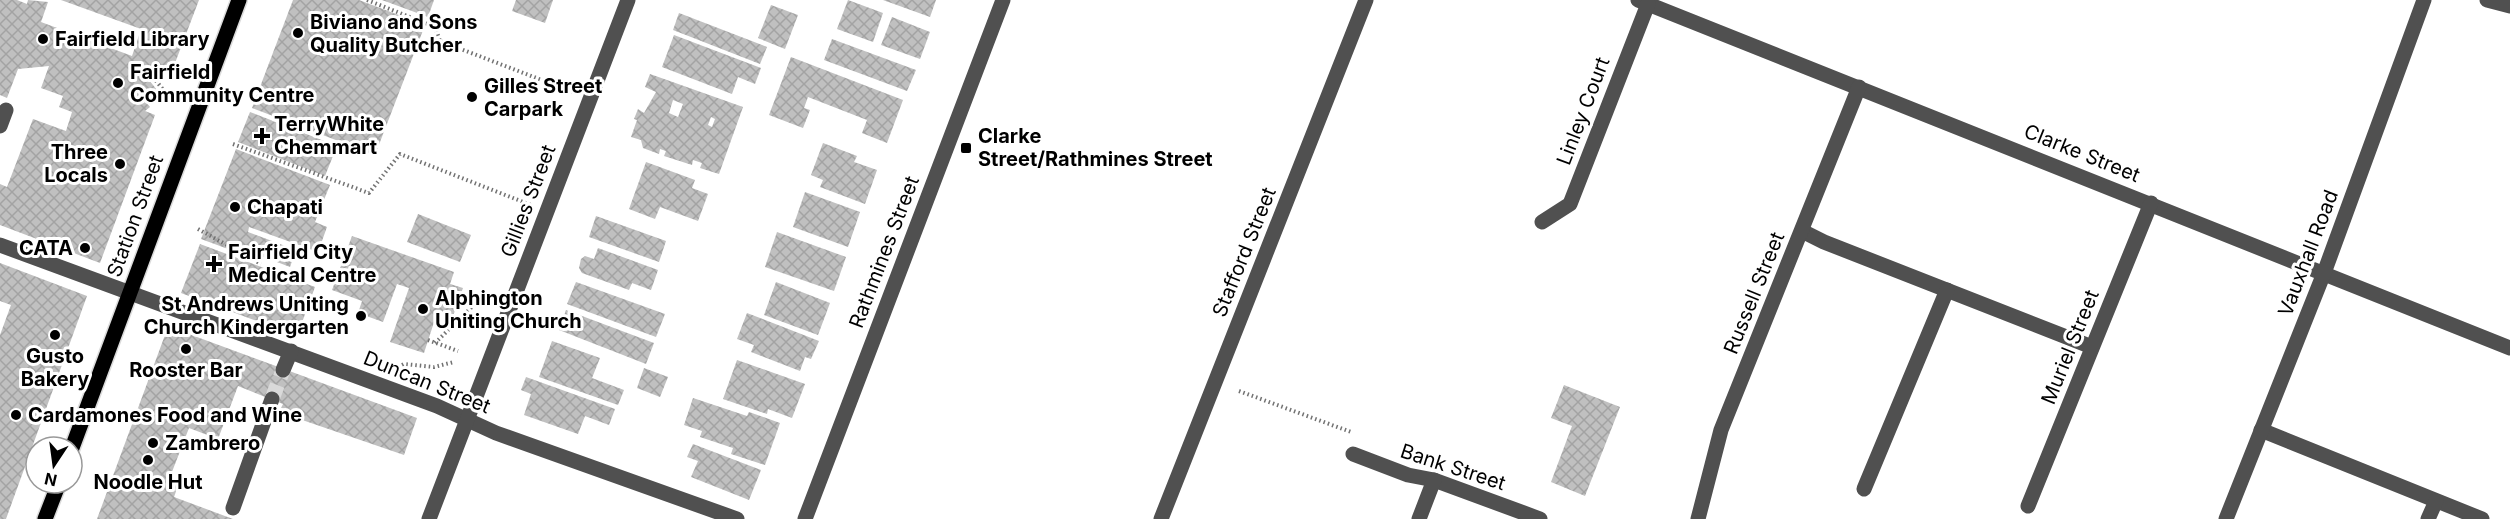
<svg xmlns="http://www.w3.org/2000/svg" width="2510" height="519" font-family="Inter,sans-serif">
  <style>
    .building { fill: url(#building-cross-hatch); fill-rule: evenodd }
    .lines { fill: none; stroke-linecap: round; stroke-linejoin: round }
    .minor-tunnel { stroke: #d9d9d9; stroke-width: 15; stroke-dasharray: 15 8; stroke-linecap: butt }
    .major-casing { stroke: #dbdbdb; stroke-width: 18 }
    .path { stroke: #727272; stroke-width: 4; stroke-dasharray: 1.5 3; stroke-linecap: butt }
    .minor { stroke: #505050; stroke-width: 15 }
    .major { stroke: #000; stroke-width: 15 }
    .poi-dot { fill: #000; stroke: #fff; stroke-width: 2 }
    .labels { text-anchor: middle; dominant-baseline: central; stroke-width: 6; stroke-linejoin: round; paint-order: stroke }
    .poi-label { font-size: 20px; font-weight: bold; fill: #000; stroke: #fff; text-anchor: start }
    .street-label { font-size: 20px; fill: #000; stroke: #fff }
  </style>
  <defs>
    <pattern id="building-cross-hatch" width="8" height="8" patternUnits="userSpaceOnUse" patternTransform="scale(1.5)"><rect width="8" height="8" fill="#c0c0c0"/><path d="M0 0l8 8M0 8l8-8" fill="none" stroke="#a3a3a3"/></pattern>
  </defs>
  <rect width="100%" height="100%" fill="#fff"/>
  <!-- building -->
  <g class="building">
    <polygon points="0,0 17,0 27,4 28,0 48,2 41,22 132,56 141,29 61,0 199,0 172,71 161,67 159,72 149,80 157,90 144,99 150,107 145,111 155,115 100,263 0,225 0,184 7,187 33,119 66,131 72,112 59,107 63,96 41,88 49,66 18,69 7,98 0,95"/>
    <polygon points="293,0 359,0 425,25 375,155 252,108"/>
    <polygon points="382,0 434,0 428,17"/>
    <polygon points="516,0 553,0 545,23 512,11"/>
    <polygon points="848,0 883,13 873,42 837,29"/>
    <polygon points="883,0 936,0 930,17"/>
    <polygon points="771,5 798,15 785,49 758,38"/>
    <polygon points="679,13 767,47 760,64 673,30"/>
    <polygon points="892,17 930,32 920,59 881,45"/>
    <polygon points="674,35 761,68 755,84 738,77 732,94 662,67"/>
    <polygon points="832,39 916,70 907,91 824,60"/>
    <polygon points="791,57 903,100 887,143 862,133 867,120 808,97 804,108 810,110 803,128 769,115"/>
    <path d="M650 74 743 107 719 174 700 168 702 163 693 160 692 165 664 156 666 151 660 149 659 154 643 148 641 140 631 137 637 120 634 119 638 109 644 113 656 92 645 87ZM673 100 683 104 678 117 669 113ZM711 117 715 119 712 127 708 125Z"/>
    <polygon points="250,112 337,146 325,176 238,142"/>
    <polygon points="823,143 857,156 854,162 877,170 865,204 820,187 823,180 811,175"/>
    <polygon points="236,149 330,185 315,222 327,227 318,252 249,227 248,232 296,250 290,267 230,244 228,249 201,239"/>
    <polygon points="646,162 695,180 692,188 708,194 698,221 660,207 655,219 629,209"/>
    <polygon points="805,192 860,212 848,247 793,227"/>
    <polygon points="418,214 471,235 460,262 407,242"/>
    <polygon points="596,216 666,241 659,262 589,237"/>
    <polygon points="777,232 846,257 834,291 765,267"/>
    <polygon points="352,236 454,272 450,284 463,288 453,316 438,310 424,353 390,342 409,288 397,284 383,322 358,313 362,301 332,290"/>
    <polygon points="200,244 315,287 297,336 181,293"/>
    <polygon points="598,248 658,270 651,290 632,283 629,290 582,273 579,268 581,259 585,256 594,259"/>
    <polygon points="0,263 87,296 6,519 0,519 0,335 11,305 0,301"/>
    <polygon points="576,282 665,314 656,337 567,304"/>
    <polygon points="776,282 830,303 818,335 764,315"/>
    <polygon points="566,310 654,343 646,364 559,330"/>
    <polygon points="747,313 819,341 811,359 805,357 800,371 751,352 754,345 737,339"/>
    <polygon points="178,330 417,418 404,455 279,412 283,404 238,386 218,439 189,428 170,477 180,480 174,497 233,519 97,519 165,335"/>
    <polygon points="552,341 600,358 592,378 624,390 618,405 539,377"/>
    <polygon points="737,360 805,384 792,418 768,409 767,414 723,399"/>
    <polygon points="644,368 668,377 660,397 637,388"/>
    <polygon points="526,377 615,409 609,425 585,416 578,434 524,415 531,394 521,390"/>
    <polygon points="1564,385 1620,407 1585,496 1551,482 1572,426 1551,418"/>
    <polygon points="693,398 747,416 749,412 780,423 765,465 731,454 733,448 700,437 702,431 684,425"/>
    <polygon points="693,444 761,470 749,500 691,477 698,461 687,457"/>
  </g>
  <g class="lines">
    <!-- minor-tunnel -->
    <polyline class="minor-tunnel" points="272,399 283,370"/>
    <!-- major casing -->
    <g class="major-casing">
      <g id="major">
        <polyline points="72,448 239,0"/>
        <polyline points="45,519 59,483"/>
      </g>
    </g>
    <!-- path -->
    <g class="path">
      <polyline points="367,0 435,27 440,41 573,92"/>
      <polyline points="153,77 173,102"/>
      <polyline points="233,144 369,193 400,154 531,205"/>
      <polyline points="198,229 261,264"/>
      <polyline points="428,340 458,351"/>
      <polyline points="435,343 477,302"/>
      <polyline points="394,369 404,364 434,367 454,362"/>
      <polyline points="1239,391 1351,432"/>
    </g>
    <!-- minor -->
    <g class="minor">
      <polyline points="1638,0 2510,348"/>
      <polyline points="2487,0 2510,6"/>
      <polyline points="0,126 6,110"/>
      <polyline points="1542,222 1570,204 1648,4"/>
      <polyline points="1802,231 1824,242 2092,347"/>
      <polyline points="0,245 437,406 496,433 737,519"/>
      <polyline points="283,370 291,351"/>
      <polyline points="2261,430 2482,519"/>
      <polyline points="1353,454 1408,475 1434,480 1540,519"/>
      <polyline points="1864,489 1947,290"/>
      <polyline points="2028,506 2151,203"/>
      <polyline points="233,508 272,399"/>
      <polyline points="429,519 628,0"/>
      <polyline points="805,519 1003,0"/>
      <polyline points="1161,519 1366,0"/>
      <polyline points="1419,519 1434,480"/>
      <polyline points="1698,519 1721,430 1859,87"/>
      <polyline points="2226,519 2324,273 2424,0"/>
      <polyline points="2428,519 2436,501"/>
    </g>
    <!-- major -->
    <use href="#major" class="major"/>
  </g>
  <!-- markers -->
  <g class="poi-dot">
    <circle cx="298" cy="33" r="6"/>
    <circle cx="43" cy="39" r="6"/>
    <circle cx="118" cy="83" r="6"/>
    <circle cx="472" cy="97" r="6"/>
    <path d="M259 127h6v6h6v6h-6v6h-6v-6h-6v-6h6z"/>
    <rect x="960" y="142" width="12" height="12" rx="3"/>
    <circle cx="120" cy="164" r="6"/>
    <circle cx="235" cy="207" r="6"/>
    <circle cx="85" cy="248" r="6"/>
    <path d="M211 255h6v6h6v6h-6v6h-6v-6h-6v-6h6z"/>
    <circle cx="423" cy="309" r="6"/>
    <circle cx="361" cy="316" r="6"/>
    <circle cx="55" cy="335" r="6"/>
    <circle cx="186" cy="349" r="6"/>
    <circle cx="16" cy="415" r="6"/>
    <circle cx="153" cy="443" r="6"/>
    <circle cx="148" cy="460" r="6"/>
  </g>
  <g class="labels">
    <!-- poi labels -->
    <g class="poi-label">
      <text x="310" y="22">Biviano and Sons<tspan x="310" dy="23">Quality Butcher</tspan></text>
      <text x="55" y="39">Fairfield Library</text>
      <text x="130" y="72">Fairfield<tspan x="130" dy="23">Community Centre</tspan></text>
      <text x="484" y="86">Gilles Street<tspan x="484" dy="23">Carpark</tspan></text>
      <text x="274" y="124">TerryWhite<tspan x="274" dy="23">Chemmart</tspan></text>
      <text x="978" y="136">Clarke<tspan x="978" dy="23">Street/Rathmines Street</tspan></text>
      <text x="108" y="152" text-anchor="end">Three<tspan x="108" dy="23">Locals</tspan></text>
      <text x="247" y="207">Chapati</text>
      <text x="73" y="248" text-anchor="end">CATA</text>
      <text x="228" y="252">Fairfield City<tspan x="228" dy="23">Medical Centre</tspan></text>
      <text x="435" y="298">Alphington<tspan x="435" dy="23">Uniting Church</tspan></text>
      <text x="349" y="304" text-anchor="end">St Andrews Uniting<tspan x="349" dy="23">Church Kindergarten</tspan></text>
      <text x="55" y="356" text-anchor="middle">Gusto<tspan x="55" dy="23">Bakery</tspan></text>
      <text x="186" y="370" text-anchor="middle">Rooster Bar</text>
      <text x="28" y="415">Cardamones Food and Wine</text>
      <text x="165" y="443">Zambrero</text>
      <text x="148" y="482" text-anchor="middle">Noodle Hut</text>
    </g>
    <!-- street labels -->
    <g class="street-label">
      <text transform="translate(1583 111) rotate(-69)">Linley Court</text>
      <text transform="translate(2082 153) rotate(22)">Clarke Street</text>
      <text transform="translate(528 201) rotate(-69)">Gillies Street</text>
      <text transform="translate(135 216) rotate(-70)">Station Street</text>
      <text transform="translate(884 252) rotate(-69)">Rathmines Street</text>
      <text transform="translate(1244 252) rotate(-68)">Stafford Street</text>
      <text transform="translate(2308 253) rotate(-69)">Vauxhall Road</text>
      <text transform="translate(1754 293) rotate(-68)">Russell Street</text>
      <text transform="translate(2070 347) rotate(-68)">Muriel Street</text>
      <text transform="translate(427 382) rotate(22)">Duncan Street</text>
      <text transform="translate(1453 467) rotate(18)">Bank Street</text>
    </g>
  </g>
  <!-- north arrow -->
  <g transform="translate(54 465) rotate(193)"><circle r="28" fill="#ffffff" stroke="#999999" stroke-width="1.5"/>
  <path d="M0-4.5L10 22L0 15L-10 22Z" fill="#000000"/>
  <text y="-9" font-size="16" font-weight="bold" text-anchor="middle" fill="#000000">N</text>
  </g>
</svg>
